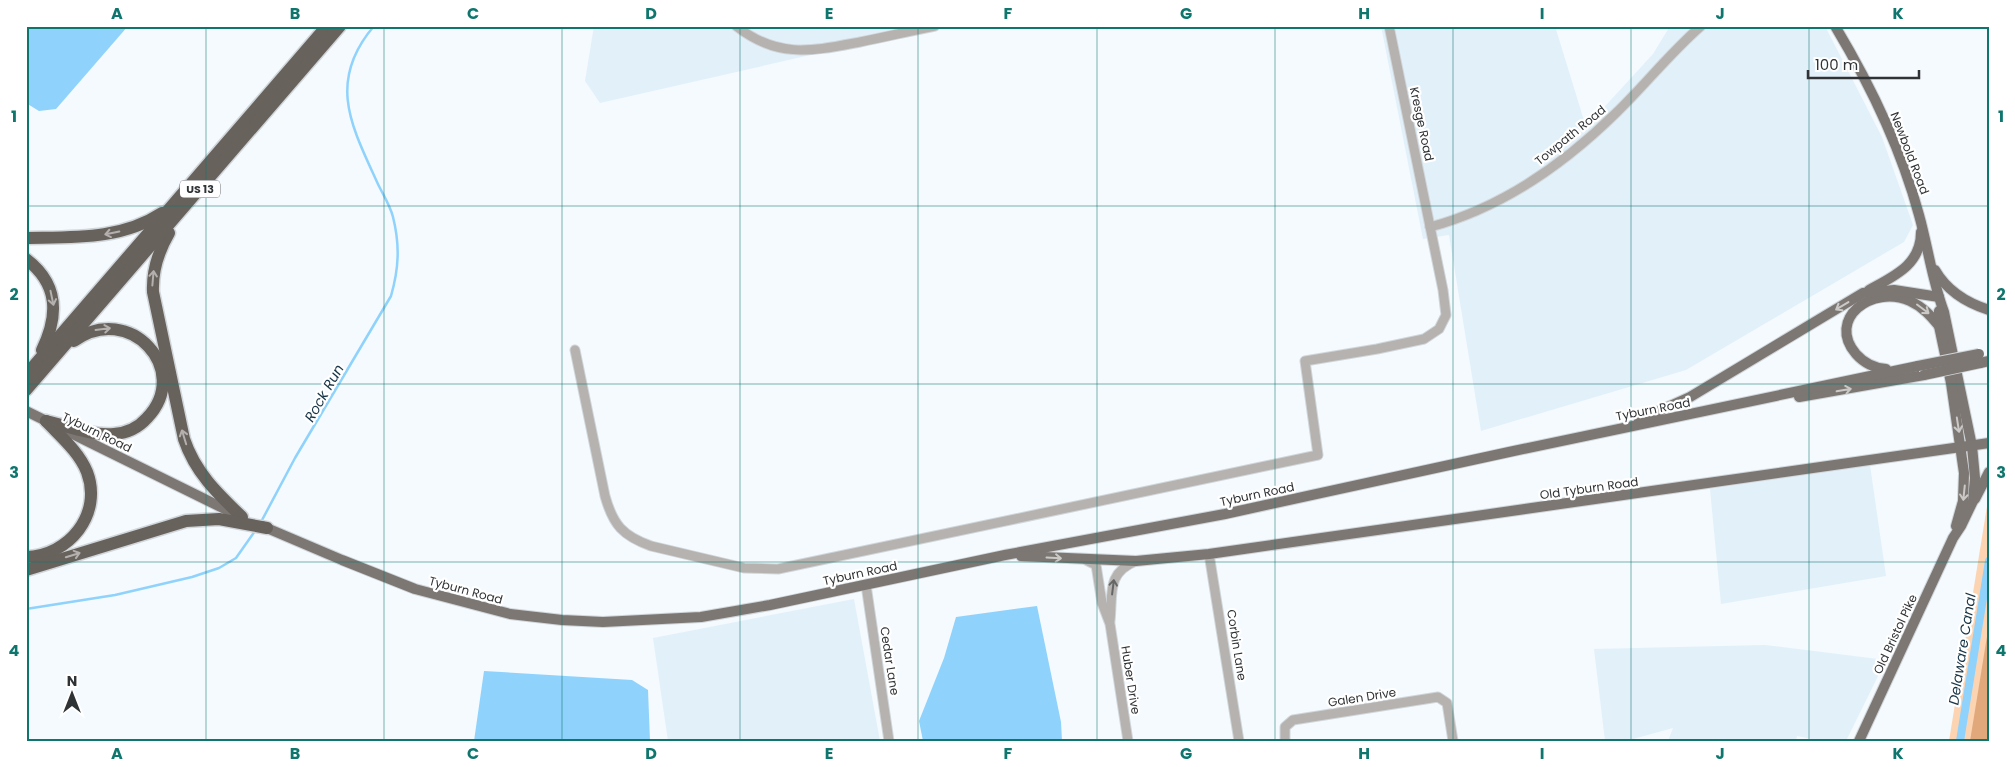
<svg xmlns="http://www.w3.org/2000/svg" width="2015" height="767" font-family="Poppins,sans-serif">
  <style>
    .built { fill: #e2f0fa }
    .green { fill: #fdd4b2 }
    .forest { fill: #e1a97b }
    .water { fill: #8fd2fc }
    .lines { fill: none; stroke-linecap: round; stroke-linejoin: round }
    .stream { stroke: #8fd2fc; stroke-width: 2.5 }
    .canal { stroke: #8fd2fc; stroke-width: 8 }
    .minor-casing { stroke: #d1d6da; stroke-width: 11 }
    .major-casing { stroke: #d1d6da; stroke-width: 12 }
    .highway-casing { stroke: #d1d6da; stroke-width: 15 }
    .minor { stroke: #b5b2af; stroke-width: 9 }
    .major { stroke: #7c7773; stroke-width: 10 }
    .highway { stroke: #68625d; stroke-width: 12 }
    .major-bridge-casing { stroke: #d1d6da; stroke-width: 12; stroke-linecap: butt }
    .major-bridge { stroke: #7c7773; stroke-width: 10 }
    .oneway { stroke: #b4b0ae }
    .oneway2 { stroke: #cbc9c7 }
    .oneway3 { stroke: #656666 }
    .grid { fill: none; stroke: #0f766e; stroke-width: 1; stroke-opacity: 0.55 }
    .labels { text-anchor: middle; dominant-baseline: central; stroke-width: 4.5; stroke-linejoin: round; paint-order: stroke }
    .shield { fill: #fff; stroke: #6e7072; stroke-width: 1 }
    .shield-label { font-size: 11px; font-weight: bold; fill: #303335 }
    .street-label { font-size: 12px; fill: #303335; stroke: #fff }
    .water-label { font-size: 14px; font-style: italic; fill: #173547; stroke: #fff }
    .neatline { fill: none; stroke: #0f766e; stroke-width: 2 }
    .grid-label { font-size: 16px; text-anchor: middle; font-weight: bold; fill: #0f766e }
  </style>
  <rect width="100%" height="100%" fill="#f4fafe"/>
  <!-- built -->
  <g class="built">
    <polygon points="594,26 938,26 600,103 585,81"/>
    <polygon points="1381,26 1555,26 1586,127 1653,54 1670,26 1825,26 1882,137 1913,225 1904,242 1686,370 1481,431 1449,235 1423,239"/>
    <polygon points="1870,465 1886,576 1721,604 1710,489"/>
    <polygon points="854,599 880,741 668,741 653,638"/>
    <polygon points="1765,645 1886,660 1846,741 1821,741 1797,736 1796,741 1668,741 1673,728 1626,741 1605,741 1594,649"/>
  </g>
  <!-- green -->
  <polygon class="green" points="1989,494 1989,636 1972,741 1949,741"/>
  <!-- forest -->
  <polygon class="forest" points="1989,624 1989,741 1970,741"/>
  <!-- water -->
  <g class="water">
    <polygon points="28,26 128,26 56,109 39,111 26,103 26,28"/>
    <polygon points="1037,606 1061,722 1062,741 923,741 919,721 944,658 956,617"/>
    <polygon points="484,671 632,680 648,690 650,741 474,741"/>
  </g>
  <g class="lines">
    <!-- stream -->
    <g class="stream">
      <path d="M261 522 295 458 391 296C399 268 400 245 393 217 390 205 382 193 377 182 351 125 327 81 374 26"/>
      <polyline points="26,609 115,595 192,577 219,568 236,558 255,531"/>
    </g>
    <!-- canal -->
    <polyline class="canal" points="1960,741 1989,561"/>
    <!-- minor casing -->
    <g class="minor-casing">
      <g id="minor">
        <path d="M736 26C778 59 812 51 860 42 885 37 910 31 935 26"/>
        <path d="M1430 227C1501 208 1564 164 1616 113 1645 85 1670 53 1701 26"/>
        <path d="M575 350 605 496C613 525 623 536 651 546L744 568 778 569 1318 455 1305 361 1377 349 1424 339 1439 329 1446 315 1443 290 1389 26"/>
        <polyline points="1209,554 1239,741"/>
        <polyline points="1086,560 1096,565 1102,603 1110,624 1128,741"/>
        <polyline points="866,585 889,741"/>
        <path d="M1110 621C1113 594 1106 573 1136 561"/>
        <polyline points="1285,741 1285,727 1293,720 1438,697 1447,703 1453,741"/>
      </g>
    </g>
    <!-- major casing -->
    <g class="major-casing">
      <g id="major">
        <path d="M1835 26C1871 86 1901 148 1919 215 1928 247 1932 280 1944 312L1972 446 1975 478 1973 501 1961 526 1953 538 1859 741"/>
        <path d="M1935 270C1947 291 1967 303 1989 310"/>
        <path d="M1869 290C1894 276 1921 265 1921 232"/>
        <polyline points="1939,311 1939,326 1951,383 1964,473 1963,501 1956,526"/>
        <polyline points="1980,363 1989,361"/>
        <path d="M1886 369C1874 368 1864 363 1856 354 1826 319 1872 284 1910 301 1923 307 1931 316 1939 326"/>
        <polyline points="1799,397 1924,375"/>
        <polyline points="26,411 237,515"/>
        <polyline points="1639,420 1690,397 1863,293 1894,290 1939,297"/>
        <polyline points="1975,499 1989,472"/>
        <polyline points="262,526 342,560 415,589 510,614 562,620 603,622 701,617 770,605 1005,555 1225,514 1509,452 1918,366"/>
        <polyline points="1021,556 1136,561 1209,554 1989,443"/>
      </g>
    </g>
    <!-- highway casing -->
    <g class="highway-casing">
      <g id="highway">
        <path d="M169 233C158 252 152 270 153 292L184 439C195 472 217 493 242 517"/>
        <path d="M26 238C73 237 121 240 162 213"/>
        <path d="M26 259C59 284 59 315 42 350"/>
        <polyline points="26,375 327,26"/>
        <polyline points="26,390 340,26"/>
        <path d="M46 421C67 426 92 436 114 434 127 433 139 427 147 418 193 370 129 301 74 341"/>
        <path d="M26 557C69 556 103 514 87 472 79 452 61 437 46 421"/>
        <polyline points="26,570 186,521 219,519 267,528"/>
      </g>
    </g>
    <!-- minor -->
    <use href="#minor" class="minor"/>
    <!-- major -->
    <use href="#major" class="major"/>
    <!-- highway -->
    <use href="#highway" class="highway"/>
    <!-- major-bridge casing -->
    <g class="major-bridge-casing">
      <g id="major-bridge">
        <polyline points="1918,366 1979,354"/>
        <polyline points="1924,375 1980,363"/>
      </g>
    </g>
    <!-- major-bridge -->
    <use href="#major-bridge" class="major-bridge"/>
  </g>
  <!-- one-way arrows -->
  <defs><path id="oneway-shaft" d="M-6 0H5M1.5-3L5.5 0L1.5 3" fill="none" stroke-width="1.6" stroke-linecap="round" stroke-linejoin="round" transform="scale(1.25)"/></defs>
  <g class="oneway">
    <use href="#oneway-shaft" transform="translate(112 233) rotate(168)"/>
    <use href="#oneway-shaft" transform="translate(153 278) rotate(-85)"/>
    <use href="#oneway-shaft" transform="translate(52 298) rotate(78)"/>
    <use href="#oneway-shaft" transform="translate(103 329) rotate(-7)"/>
    <use href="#oneway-shaft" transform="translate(184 437) rotate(-107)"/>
    <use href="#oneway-shaft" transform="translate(73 555) rotate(-17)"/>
  </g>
  <g class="oneway2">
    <use href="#oneway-shaft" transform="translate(1842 306) rotate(149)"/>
    <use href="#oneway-shaft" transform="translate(1923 309) rotate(37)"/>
    <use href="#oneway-shaft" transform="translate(1844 390) rotate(-10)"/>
    <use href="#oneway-shaft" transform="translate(1958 425) rotate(81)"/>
    <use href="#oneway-shaft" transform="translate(1964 493) rotate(96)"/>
    <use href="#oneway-shaft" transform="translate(1054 558) rotate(3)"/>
  </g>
  <use class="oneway3" href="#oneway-shaft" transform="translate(1113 587) rotate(-83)"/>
  <!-- grid -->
  <path class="grid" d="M206 26V741M384 26V741M562 26V741M740 26V741M918 26V741M1097 26V741M1275 26V741M1453 26V741M1631 26V741M1809 26V741M26 206H1989M26 384H1989M26 562H1989"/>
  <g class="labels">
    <!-- shield labels -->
    <rect class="shield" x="180" y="180.5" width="40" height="17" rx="4"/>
    <g class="shield-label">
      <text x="200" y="189">US 13</text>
    </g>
    <!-- street labels -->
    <g class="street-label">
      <text transform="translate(1422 124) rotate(78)">Kresge Road</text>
      <text transform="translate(1570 135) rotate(-39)">Towpath Road</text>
      <text transform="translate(1910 153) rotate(69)">Newbold Road</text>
      <text transform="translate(1653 409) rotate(-11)">Tyburn Road</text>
      <text transform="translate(97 432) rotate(26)">Tyburn Road</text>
      <text transform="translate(1589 488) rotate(-8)">Old Tyburn Road</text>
      <text transform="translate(1257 494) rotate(-12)">Tyburn Road</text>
      <text transform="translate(860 573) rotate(-12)">Tyburn Road</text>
      <text transform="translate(466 590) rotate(15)">Tyburn Road</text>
      <text transform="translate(1895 634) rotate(-65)">Old Bristol Pike</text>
      <text transform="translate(1237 645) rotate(81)">Corbin Lane</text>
      <text transform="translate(890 661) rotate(81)">Cedar Lane</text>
      <text transform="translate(1131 680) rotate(81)">Huber Drive</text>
      <text transform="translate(1362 697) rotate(-9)">Galen Drive</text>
    </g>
    <!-- water labels -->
    <g class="water-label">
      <text transform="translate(324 393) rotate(-60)">Rock Run</text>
      <text transform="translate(1962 649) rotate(-81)">Delaware Canal</text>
    </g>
  </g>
  <!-- border -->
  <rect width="2015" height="767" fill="none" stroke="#ffffff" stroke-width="55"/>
  <!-- north arrow -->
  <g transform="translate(72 694)" stroke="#ffffff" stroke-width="4" paint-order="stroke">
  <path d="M0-4L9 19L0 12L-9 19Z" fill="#303335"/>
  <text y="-8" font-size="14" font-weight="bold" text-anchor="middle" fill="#303335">N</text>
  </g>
  <!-- scale -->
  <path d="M1808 70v8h111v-8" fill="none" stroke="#303335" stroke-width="2.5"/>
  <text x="1815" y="70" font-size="15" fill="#303335" stroke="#ffffff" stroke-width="4" paint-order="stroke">100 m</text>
  <rect x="28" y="28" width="1960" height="712" class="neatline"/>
  <g class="grid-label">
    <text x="117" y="19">A</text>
    <text x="295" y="19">B</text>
    <text x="473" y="19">C</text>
    <text x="651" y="19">D</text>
    <text x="829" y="19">E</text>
    <text x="1008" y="19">F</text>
    <text x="1186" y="19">G</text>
    <text x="1364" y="19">H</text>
    <text x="1542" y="19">I</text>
    <text x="1720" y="19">J</text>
    <text x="1898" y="19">K</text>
    <text x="14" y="122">1</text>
    <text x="2001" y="122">1</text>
    <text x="14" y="300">2</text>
    <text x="2001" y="300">2</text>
    <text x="14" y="478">3</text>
    <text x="2001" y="478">3</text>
    <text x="14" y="656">4</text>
    <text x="2001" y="656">4</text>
    <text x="117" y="759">A</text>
    <text x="295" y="759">B</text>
    <text x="473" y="759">C</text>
    <text x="651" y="759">D</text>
    <text x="829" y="759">E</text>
    <text x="1008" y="759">F</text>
    <text x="1186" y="759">G</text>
    <text x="1364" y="759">H</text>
    <text x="1542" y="759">I</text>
    <text x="1720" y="759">J</text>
    <text x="1898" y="759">K</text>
  </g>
</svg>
